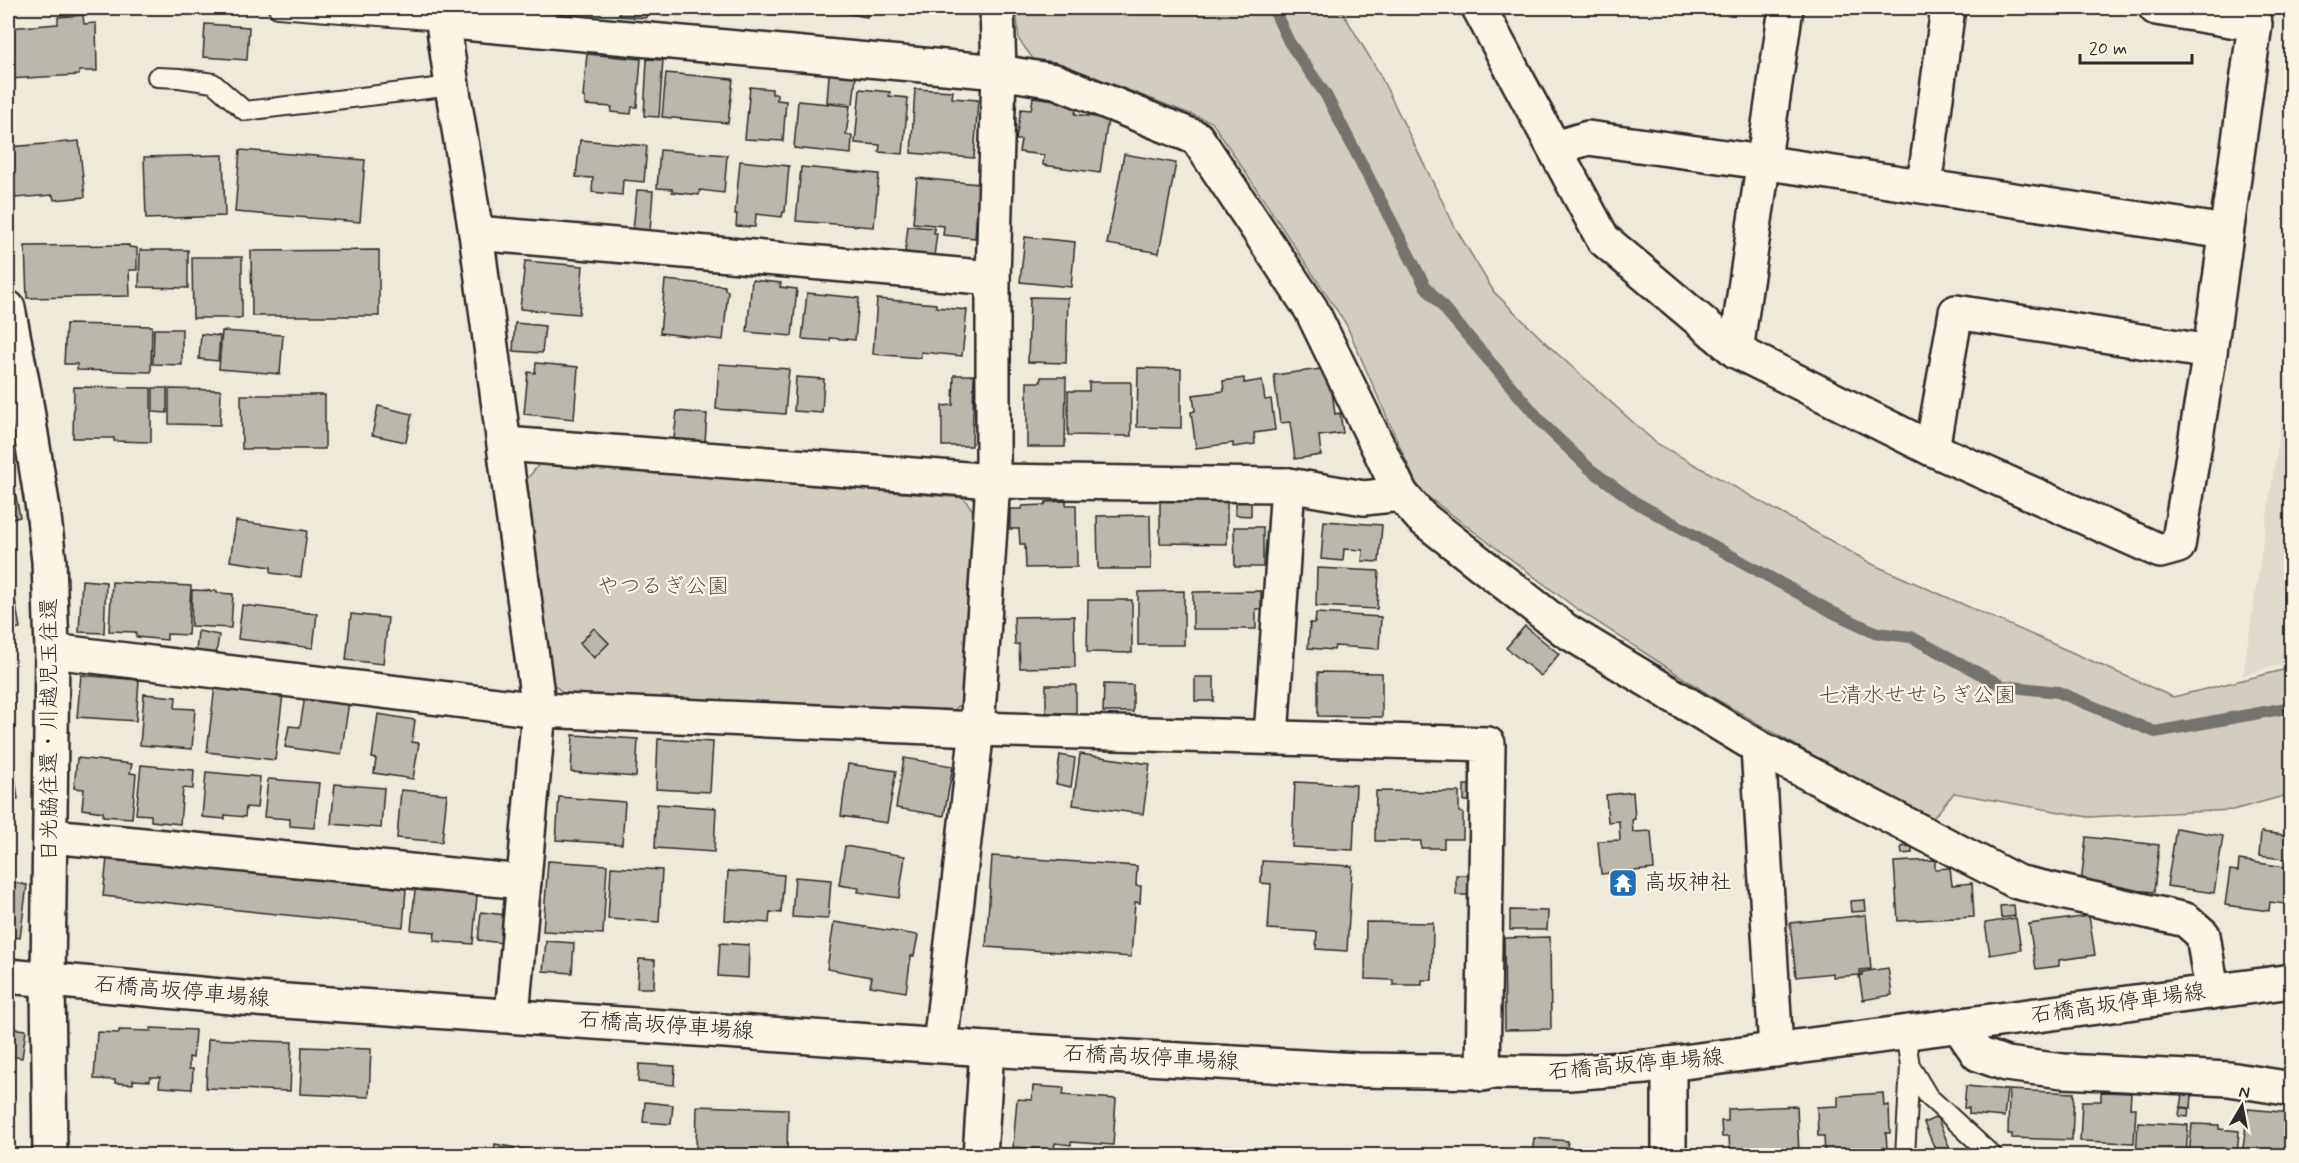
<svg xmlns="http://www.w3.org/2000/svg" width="2299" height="1163" font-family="Mynerve,'Klee One',sans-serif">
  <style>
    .built { fill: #e0dacc }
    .green { fill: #d2cdc0; stroke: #7e7c76; stroke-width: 1.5 }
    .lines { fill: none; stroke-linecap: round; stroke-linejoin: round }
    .stream { stroke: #75736d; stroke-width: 12 }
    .building { fill: #bcb7ac; stroke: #2b2b2b; stroke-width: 1.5 }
    .service-casing { stroke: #2b2b2b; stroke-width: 22 }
    .minor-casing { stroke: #2b2b2b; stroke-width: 38 }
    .tertiary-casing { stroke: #2b2b2b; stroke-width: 38 }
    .secondary-casing { stroke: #2b2b2b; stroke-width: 38 }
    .service { stroke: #fcf5e5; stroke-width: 18 }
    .minor { stroke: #fcf5e5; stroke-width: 33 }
    .tertiary { stroke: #fcf5e5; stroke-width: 33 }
    .secondary { stroke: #fcf5e5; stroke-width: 33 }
    .labels { text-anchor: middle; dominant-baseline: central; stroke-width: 4.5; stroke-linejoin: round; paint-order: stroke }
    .park-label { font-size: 22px; fill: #555450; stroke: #fcf5e5 }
    .street-label { font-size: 22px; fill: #2b2b2b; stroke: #fcf5e5 }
    .poi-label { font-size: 22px; fill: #2b2b2b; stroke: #fcf5e5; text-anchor: start }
  </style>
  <rect width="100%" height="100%" fill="#efe9da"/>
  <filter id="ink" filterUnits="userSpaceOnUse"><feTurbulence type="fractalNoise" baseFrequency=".0167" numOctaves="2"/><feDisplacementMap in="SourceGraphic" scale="12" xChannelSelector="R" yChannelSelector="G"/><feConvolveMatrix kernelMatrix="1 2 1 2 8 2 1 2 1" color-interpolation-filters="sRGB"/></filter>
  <g filter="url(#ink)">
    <!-- built -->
    <polygon class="built" points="2291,356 2291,662 2243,675"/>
    <!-- green -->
    <g class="green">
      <polygon points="1016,8 1340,8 1378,71 1456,229 1494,292 1550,347 1656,443 1874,565 2173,697 2291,668 2291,794 2233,810 2088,817 1954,793 1929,823 1711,696 1577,609 1419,490 1346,324 1212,122 1055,62 1034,60 1019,40"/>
      <polygon points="540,463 964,498 976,515 964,701 951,713 568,697 553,684 527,479"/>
    </g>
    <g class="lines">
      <!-- stream -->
      <polyline class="stream" points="1273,8 1289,42 1326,95 1425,286 1545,426 1590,469 1635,502 1834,613 1877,633 1911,637 2003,686 2058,692 2155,732 2292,707"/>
    </g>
    <!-- building -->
    <g class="building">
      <rect x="111" y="8" width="27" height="3"/>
      <polygon points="620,8 647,8 646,18 619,16"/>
      <polygon points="738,8 782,8 780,15"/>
      <polygon points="818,8 881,8 880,13 868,11 867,17"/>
      <polygon points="83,15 84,24 96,23 97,71 79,71 79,75 8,79 8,28 58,24 58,17"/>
      <polygon points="205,24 249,27 247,60 203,57"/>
      <polygon points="587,54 641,59 637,107 632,107 631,114 611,112 612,107 585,105 585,98 583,97"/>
      <polygon points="647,59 663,60 659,117 644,116"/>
      <polygon points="666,73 733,79 728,123 662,117"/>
      <polygon points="829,74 856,76 853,104 827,102"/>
      <polygon points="750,87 772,89 772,94 777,94 777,100 786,101 783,141 745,139"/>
      <polygon points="860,89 890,92 889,96 908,98 903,154 879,152 880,145 855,143"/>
      <polygon points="915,89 953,91 952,98 978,100 974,158 911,153"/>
      <polygon points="1033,97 1077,103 1075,114 1108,119 1100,173 1043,165 1044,155 1019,152 1021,140 1016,140 1021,109 1031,110"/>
      <polygon points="798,101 850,106 846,135 852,136 851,154 794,148"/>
      <polygon points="580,140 647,146 644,182 623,180 622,195 592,192 593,178 576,177"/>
      <polygon points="79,141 85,197 54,200 53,195 15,198 10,147"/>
      <polygon points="240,150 365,160 360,222 235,212"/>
      <polygon points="660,150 727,155 724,193 700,190 699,195 672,192 672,189 657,188"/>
      <polygon points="1124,154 1176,163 1159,253 1107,244"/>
      <polygon points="223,155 225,216 146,219 144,157"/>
      <polygon points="740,161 789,166 785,212 783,212 782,217 756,214 755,227 736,226 737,214 735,214"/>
      <polygon points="801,167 879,174 874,227 796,221"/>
      <polygon points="917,178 979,184 975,238 943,235 944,226 913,223"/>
      <polygon points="637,190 653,191 650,231 633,230"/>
      <polygon points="908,226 934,228 934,233 937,233 934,256 905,252"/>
      <polygon points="1025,237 1075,242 1071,287 1020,282"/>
      <polygon points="129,245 129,247 137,248 137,270 129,270 130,296 27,298 25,246"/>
      <polygon points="140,250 188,250 188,288 139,287"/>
      <polygon points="379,250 379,316 252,316 251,251"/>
      <polygon points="192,257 242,257 242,318 193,318"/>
      <polygon points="525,261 583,266 579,314 520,309"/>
      <polygon points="665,280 725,286 725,290 728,291 723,340 660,333"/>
      <polygon points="752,280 781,283 780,287 797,289 792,336 747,332"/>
      <polygon points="807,293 859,298 855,340 830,338 830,341 802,339"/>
      <polygon points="1030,297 1068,298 1066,363 1028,362"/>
      <polygon points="877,299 936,304 936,307 967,310 962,356 921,352 921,358 873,354"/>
      <polygon points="515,323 545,326 542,353 513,351"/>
      <polygon points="66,324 152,326 151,372 77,370 77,364 64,364"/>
      <polygon points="154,329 182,329 182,365 153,364"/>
      <polygon points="222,331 283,335 280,374 219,369"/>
      <polygon points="201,334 220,336 218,361 199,359"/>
      <polygon points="536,363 578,367 574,419 524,414 528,372 535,373"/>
      <polygon points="719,364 789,369 785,414 716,409"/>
      <polygon points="1138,368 1181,369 1181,428 1137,427"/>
      <polygon points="1329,368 1335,414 1340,413 1343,433 1319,436 1321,455 1295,459 1290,422 1280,423 1274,375"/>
      <polygon points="954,375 974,375 972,446 942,446 942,406 953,405"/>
      <polygon points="796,377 824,379 822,413 794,411"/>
      <polygon points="1041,377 1066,377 1065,447 1027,447 1027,382 1041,382"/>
      <polygon points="1244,378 1244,383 1262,380 1265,400 1271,399 1275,430 1254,433 1255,444 1233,447 1233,443 1196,448 1191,412 1195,411 1193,395 1224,391 1223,381"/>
      <polygon points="1089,382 1131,382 1131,436 1068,435 1068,391 1089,391"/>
      <polygon points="74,387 151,388 151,442 114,441 114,438 73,438"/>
      <polygon points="153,388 167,388 167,413 153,412"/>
      <polygon points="169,389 221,390 220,425 169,424"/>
      <polygon points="241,395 325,395 325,449 242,449"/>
      <polygon points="378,406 412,414 406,442 372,435"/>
      <polygon points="677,411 707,414 705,442 674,439"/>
      <polygon points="13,481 20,517 8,520 8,482"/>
      <polygon points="1235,498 1251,499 1251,516 1235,515"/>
      <polygon points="1160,500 1227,500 1227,544 1160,543"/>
      <polygon points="1066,501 1066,505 1076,505 1077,567 1026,568 1025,544 1020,544 1019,529 1010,529 1010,509 1022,509 1022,506 1045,505 1046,502"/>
      <polygon points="1150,515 1151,569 1098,569 1097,516"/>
      <polygon points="236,521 307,531 301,577 271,573 271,567 230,561"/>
      <polygon points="1324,521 1382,525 1379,562 1362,561 1363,550 1344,549 1343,561 1321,559"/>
      <polygon points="1234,527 1263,527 1263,567 1235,567"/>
      <polygon points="1317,568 1379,571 1377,609 1316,606"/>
      <polygon points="82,580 106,582 104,633 79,632"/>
      <polygon points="112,582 191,586 188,635 167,634 167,640 136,637 136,632 109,631"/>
      <polygon points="12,583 20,628 8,630 8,584"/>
      <polygon points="192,590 217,591 217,593 233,594 231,628 191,626"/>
      <polygon points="1184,591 1184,645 1138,645 1138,592"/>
      <polygon points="1261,591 1261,609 1256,609 1256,629 1193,629 1193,592"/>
      <polygon points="1088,600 1132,600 1132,653 1087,652"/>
      <polygon points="242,605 317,614 313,648 238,639"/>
      <polygon points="1316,613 1381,617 1379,649 1335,646 1334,650 1308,648 1310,623 1315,623"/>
      <polygon points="351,614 388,618 383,664 346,660"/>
      <polygon points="1074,616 1075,667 1020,668 1019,644 1015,645 1014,617"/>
      <polygon points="1525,626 1559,654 1541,676 1506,648"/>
      <polygon points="594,628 609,643 594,658 580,643"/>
      <polygon points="198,631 219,635 216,655 196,652"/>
      <polygon points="1318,672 1382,673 1382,717 1318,716"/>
      <polygon points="81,675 139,680 136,721 77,717"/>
      <rect x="1195" y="677" width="19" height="24"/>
      <polygon points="1104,684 1133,685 1133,712 1103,712"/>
      <rect x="1046" y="685" width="30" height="28"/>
      <polygon points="215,686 283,694 275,760 207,752"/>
      <polygon points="144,694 176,697 175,708 195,709 192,749 140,745"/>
      <polygon points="305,696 349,702 341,755 285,747 289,726 300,727"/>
      <polygon points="378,714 415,720 412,742 419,743 413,779 374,773 376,759 372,758"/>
      <polygon points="573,735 638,739 636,777 571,772"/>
      <polygon points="8,736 9,736 18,799 8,801"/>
      <polygon points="658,739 713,742 710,792 656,789"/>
      <polygon points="1080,754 1150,764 1143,814 1073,805"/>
      <polygon points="1060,755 1075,758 1071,787 1056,784"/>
      <polygon points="77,758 132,764 130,773 136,774 132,818 103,816 103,812 82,809 84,789 74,788"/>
      <polygon points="904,758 953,766 944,816 896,808"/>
      <polygon points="848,764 896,771 887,823 841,816"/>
      <polygon points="141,765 194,770 193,789 183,788 180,824 151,821 151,815 136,814"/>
      <polygon points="206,772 260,777 257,808 246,807 245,817 225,815 225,819 202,817"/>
      <polygon points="268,779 319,783 314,828 290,826 290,819 264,817"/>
      <polygon points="1295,782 1356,785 1353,850 1292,847"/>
      <polygon points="335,784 384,788 381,828 331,824"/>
      <rect x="1464" y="785" width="11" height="16"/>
      <polygon points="401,790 447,794 442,842 397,838"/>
      <polygon points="1376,791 1459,792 1459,812 1463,813 1463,839 1444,839 1444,848 1421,848 1421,841 1375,841"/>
      <polygon points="1633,792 1635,819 1632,820 1633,832 1651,831 1654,869 1601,874 1598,841 1620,840 1619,821 1608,822 1606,795"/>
      <polygon points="559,797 625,802 622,844 556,840"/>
      <polygon points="657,804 716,808 714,852 655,848"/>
      <polygon points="2176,828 2223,836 2214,893 2167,886"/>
      <polygon points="2261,832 2292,836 2292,860 2259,856"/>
      <polygon points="2086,837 2159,845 2154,892 2081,885"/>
      <polygon points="845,846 905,856 899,898 858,892 859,888 839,885"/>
      <polygon points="1912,846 1912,853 1902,854 1901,847"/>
      <polygon points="992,856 1137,866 1136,886 1141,886 1140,903 1135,902 1131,957 986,947"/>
      <polygon points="107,858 406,889 403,927 103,896"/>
      <polygon points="1935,860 1935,869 1950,868 1952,885 1972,883 1974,917 1898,921 1894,862"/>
      <polygon points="2239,860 2291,868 2292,905 2270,902 2269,911 2225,905 2230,870 2238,871"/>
      <polygon points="548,861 607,865 603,934 543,931"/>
      <polygon points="1262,861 1352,866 1347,951 1316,949 1317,932 1268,929 1271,884 1261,883"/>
      <polygon points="611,867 662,870 659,922 608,919"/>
      <polygon points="728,871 784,875 781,913 770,912 769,923 725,920"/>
      <polygon points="1456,875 1473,875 1474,895 1456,895"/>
      <polygon points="795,877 831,880 828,919 792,917"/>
      <polygon points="8,882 27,885 20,938 8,936"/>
      <polygon points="415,890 477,895 473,944 434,941 435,932 411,930"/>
      <polygon points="1865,900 1866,911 1851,912 1850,901"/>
      <polygon points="2014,905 2015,916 2001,918 2000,906"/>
      <polygon points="1510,910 1548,911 1547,930 1510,930"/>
      <polygon points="481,912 505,915 502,943 478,940"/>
      <polygon points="1866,915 1871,969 1860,970 1860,975 1833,977 1833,973 1796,977 1790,923"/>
      <polygon points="2089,916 2095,955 2059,960 2059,966 2036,969 2029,924"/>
      <polygon points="2016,918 2021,950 1990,955 1985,923"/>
      <polygon points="834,922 918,935 914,956 911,956 906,992 870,986 872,977 827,969"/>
      <polygon points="1366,922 1433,923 1432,980 1422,980 1422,985 1393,985 1393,980 1365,979"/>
      <polygon points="1550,937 1551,1029 1505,1030 1504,938"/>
      <polygon points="546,941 574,943 572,973 543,971"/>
      <polygon points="720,943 749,945 748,978 718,976"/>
      <polygon points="639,959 655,960 654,988 637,988"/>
      <polygon points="1888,968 1892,995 1863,1000 1859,976 1862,975 1862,972"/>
      <polygon points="8,1028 26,1030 22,1058 10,1056 8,1074"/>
      <polygon points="151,1028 195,1030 193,1058 189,1057 189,1069 193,1069 192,1089 159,1087 160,1077 150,1077 150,1081 133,1080 133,1084 115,1083 115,1080 94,1079 97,1032 119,1033 119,1030 151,1031"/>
      <polygon points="208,1039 292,1042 290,1091 206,1088"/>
      <polygon points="302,1047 371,1049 369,1097 300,1094"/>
      <polygon points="639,1064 675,1066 674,1085 638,1082"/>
      <polygon points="1033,1086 1064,1088 1063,1095 1116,1099 1113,1145 1071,1142 1071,1145 1055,1143 1054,1150 1013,1147 1017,1099 1032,1100"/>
      <polygon points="1966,1086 2007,1090 2004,1117 1969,1114 1969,1108 1964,1108"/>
      <polygon points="2009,1090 2074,1093 2072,1140 2012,1138 2012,1134 2008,1134"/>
      <polygon points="2101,1092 2131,1093 2130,1108 2136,1108 2134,1143 2080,1141 2082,1101 2101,1101"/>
      <polygon points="1883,1093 1884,1106 1889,1105 1890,1133 1886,1133 1887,1148 1883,1148 1883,1154 1825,1156 1824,1136 1818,1136 1817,1107 1838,1106 1838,1096"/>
      <polygon points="2183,1094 2192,1095 2191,1108 2181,1107"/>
      <polygon points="645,1102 673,1105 671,1124 643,1122"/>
      <polygon points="697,1106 788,1109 787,1154 748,1156 748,1153 696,1152"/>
      <polygon points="1797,1106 1799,1155 1770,1156 1770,1151 1730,1153 1729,1137 1722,1137 1721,1121 1728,1121 1728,1109"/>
      <polygon points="2180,1108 2189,1108 2188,1117 2179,1116"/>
      <polygon points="2248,1109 2292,1113 2292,1156 2242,1156"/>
      <polygon points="1937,1117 1953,1156 1938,1156 1924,1123"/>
      <polygon points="2138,1122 2188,1125 2186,1156 2136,1156"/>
      <polygon points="2192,1124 2219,1125 2219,1129 2239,1131 2237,1156 2189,1156"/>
      <polygon points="1534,1138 1568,1141 1566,1156 1532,1156"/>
      <polygon points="495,1144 544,1153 543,1156 489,1156 490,1150 494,1151"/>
      <polygon points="1602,1148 1637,1151 1636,1156 1601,1156"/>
    </g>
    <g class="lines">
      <!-- service casing -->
      <g class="service-casing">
        <g id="service">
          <polyline points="278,8 442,21"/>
          <polyline points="157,77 179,78 213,83 245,111 452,86"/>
          <polyline points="1905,1032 1910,1066 1905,1156"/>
          <polyline points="1910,1066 1928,1096 1993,1156"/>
        </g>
      </g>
      <!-- minor casing -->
      <g class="minor-casing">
        <g id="minor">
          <polyline points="441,8 452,86 476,233 539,710 512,1015"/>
          <polyline points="1479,8 1603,239 1736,351 1932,449 2160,551 2178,546 2210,352 2255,24 2156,8"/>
          <polyline points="442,21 999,72 1055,81 1197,138 1311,309 1401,494 1421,517 1565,630 1758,747 2017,882 2186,920 2203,935 2212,992"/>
          <polyline points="1555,148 1588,138 1762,162 2226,232"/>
          <polyline points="1924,186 1948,8"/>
          <polyline points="476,233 993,278"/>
          <polyline points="8,308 25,397 43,509 49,561 52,651 48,980 50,1156"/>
          <polyline points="1736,351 1786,8"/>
          <polyline points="505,444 993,481 1288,485 1364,498 1401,494"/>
          <polyline points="1932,449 1956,312 2210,352"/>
          <polyline points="52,651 539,710 977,729 1488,744 1483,1074"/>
          <polyline points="1271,737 1288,485"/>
          <polyline points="1758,747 1776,1050"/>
          <polyline points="51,836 524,882"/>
          <polyline points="1958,1025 1978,1054 2006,1064 2063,1071 2229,1079 2292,1089"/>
          <polyline points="940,1045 977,729 993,481 993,278 999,72 997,8"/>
          <polyline points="980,1156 987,1049"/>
        </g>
      </g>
      <!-- tertiary casing -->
      <g class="tertiary-casing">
        <polyline id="tertiary" points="1669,1156 1669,1064"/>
      </g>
      <!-- secondary casing -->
      <g class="secondary-casing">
        <polyline id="secondary" points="8,976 242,998 987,1049 1357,1070 1569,1073 1646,1067 2292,981"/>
      </g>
      <!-- service -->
      <use href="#service" class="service"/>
      <!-- minor -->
      <use href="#minor" class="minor"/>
      <!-- tertiary -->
      <use href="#tertiary" class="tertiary"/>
      <!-- secondary -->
      <use href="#secondary" class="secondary"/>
    </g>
  </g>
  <!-- icons -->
  <defs>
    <g id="temple-square" transform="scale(1.5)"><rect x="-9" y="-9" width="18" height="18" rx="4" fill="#1f6fb2" stroke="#fcf5e5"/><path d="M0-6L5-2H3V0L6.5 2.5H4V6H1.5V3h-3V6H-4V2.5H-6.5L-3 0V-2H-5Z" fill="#fff"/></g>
  </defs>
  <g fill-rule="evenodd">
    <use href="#temple-square" x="1623" y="883"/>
  </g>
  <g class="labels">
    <!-- park labels -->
    <g class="park-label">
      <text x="663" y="587">やつるぎ公園</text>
      <text x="1917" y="696">七清水せせらぎ公園</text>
    </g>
    <!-- street labels -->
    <g class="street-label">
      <text transform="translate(50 730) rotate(-90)">日光脇往還・川越児玉往還</text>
      <text transform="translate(182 992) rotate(5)">石橋高坂停車場線</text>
      <text transform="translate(2118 1004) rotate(-8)">石橋高坂停車場線</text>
      <text transform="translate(666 1026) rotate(4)">石橋高坂停車場線</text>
      <text transform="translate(1151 1058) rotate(3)">石橋高坂停車場線</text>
      <text transform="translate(1636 1065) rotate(-5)">石橋高坂停車場線</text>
    </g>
    <!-- poi labels -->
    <g class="poi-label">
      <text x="1644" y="883">高坂神社</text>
    </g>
  </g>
  <!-- margin -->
  <rect width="2299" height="1163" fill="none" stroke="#fcf5e5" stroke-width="30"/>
  <rect x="15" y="15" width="2269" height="1133" fill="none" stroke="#2b2b2b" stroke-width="2" filter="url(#ink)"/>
  <!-- north arrow -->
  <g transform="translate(2242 1106) rotate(10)" stroke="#fcf5e5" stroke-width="4.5" paint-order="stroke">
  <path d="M0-4.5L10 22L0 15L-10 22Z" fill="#2b2b2b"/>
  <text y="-9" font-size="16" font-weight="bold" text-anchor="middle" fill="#2b2b2b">N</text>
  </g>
  <!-- scale -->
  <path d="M2080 54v9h112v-9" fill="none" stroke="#2b2b2b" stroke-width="3"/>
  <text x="2089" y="54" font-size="18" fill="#2b2b2b" stroke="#fcf5e5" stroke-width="4.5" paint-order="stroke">20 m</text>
</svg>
